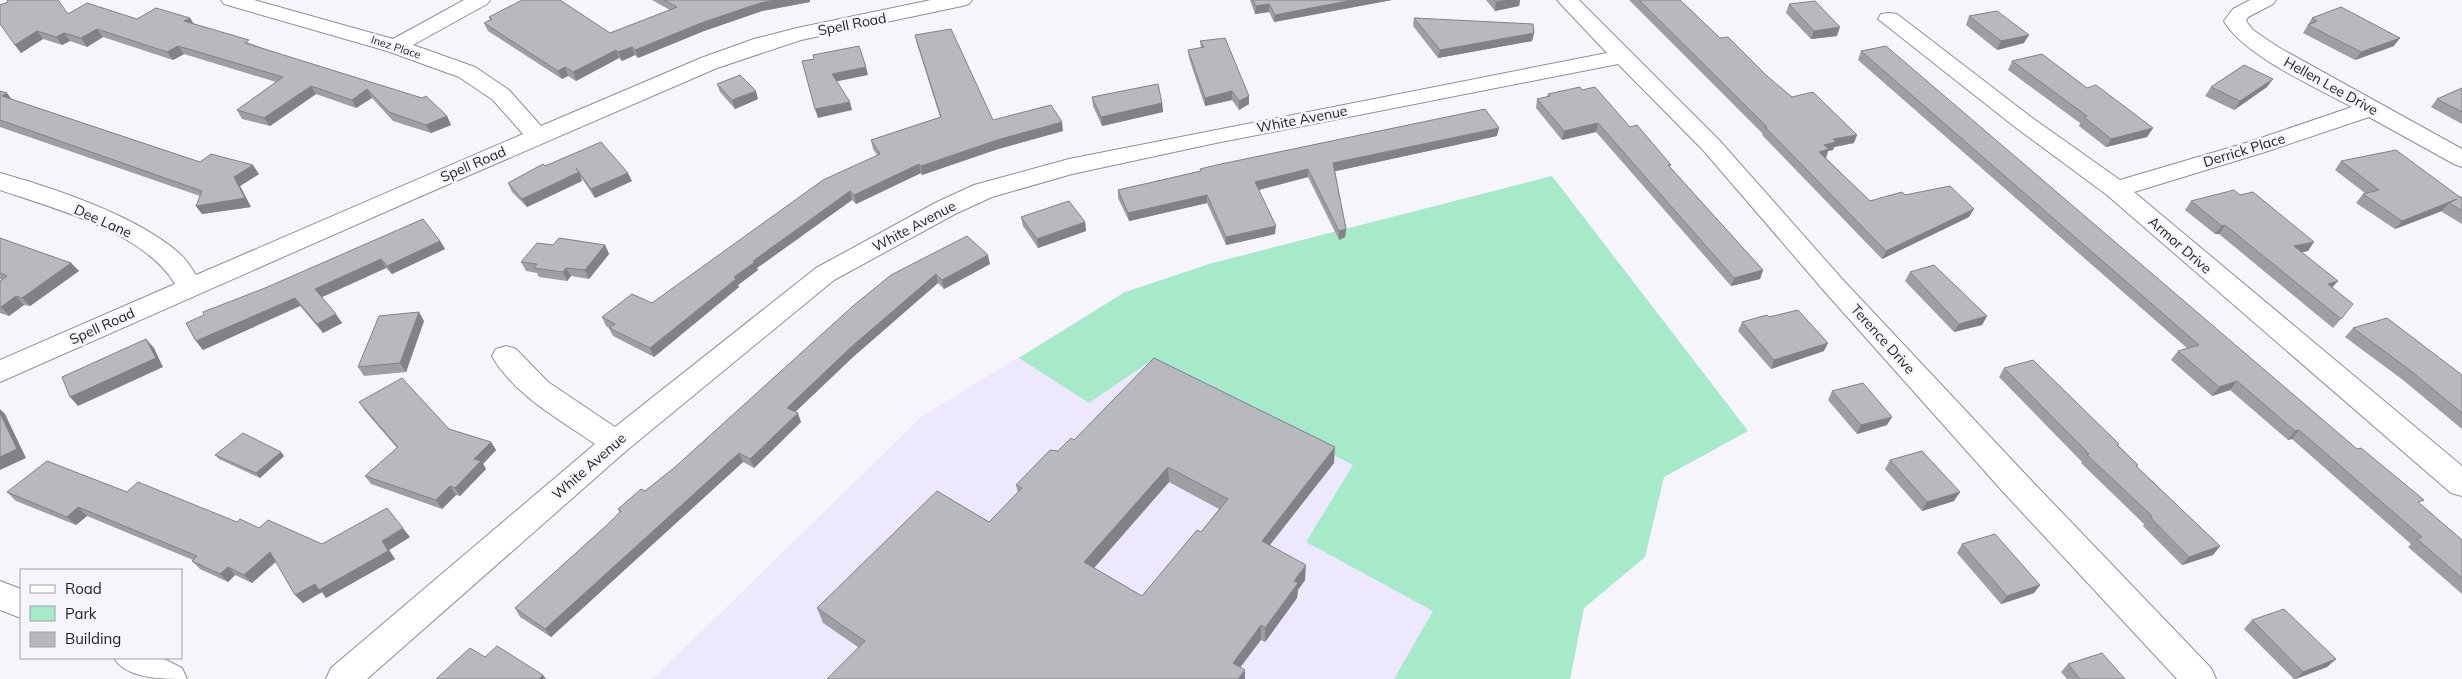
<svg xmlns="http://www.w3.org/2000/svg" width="2462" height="679" font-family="Mulish,sans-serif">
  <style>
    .education { fill: #eee8fe }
    .green { fill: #a6eaca }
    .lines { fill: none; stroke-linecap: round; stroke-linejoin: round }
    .minor-casing { stroke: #8e8f94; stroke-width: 2 }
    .minor { fill: #fff; fill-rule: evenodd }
    .wall { fill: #9e9fa3; fill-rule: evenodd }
    .shaded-wall { fill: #818285 }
    .building { fill: #b8b9be; stroke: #818285; fill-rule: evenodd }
    .labels { text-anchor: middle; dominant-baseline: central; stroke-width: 5; stroke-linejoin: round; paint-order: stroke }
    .far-street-label { font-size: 11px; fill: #1e1e20; stroke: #f5f5fb }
    .street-label { font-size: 14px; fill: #1e1e20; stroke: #f5f5fb }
  </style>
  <rect width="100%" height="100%" fill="#f5f5fb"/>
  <!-- education -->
  <polygon class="education" points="1552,176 1748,431 1664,477 1645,557 1584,608 1570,679 653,679 921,417 1125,292 1209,264"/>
  <!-- green -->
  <polygon class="green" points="1552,176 1748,431 1664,477 1645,557 1584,608 1570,679 1394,679 1433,611 1306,542 1353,465 1152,360 1089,403 1019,358 1125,292 1209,264"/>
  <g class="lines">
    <!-- minor casing -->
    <g class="minor-casing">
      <g id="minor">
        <path d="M221 0H254L393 39 464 0H490L487 4 413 45 475 67 509 90 541 126 701 58 754 39 797 28 931 0H972L969 4 962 6 801 40 717 68 419 197 0 382V360L175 284C143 231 55 209 0 190V173C54 188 138 216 180 254 187 260 191 268 196 275L523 134 493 100 459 77 387 51 224 4Z"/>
        <path d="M1557 0H1579L1719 140 1843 280 2027 476 2211 668 2216 679H2177L2005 494 1825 292 1703 150 1618 64 1211 144 1072 174 992 197 955 214 834 280 626 451 367 679H326L331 668 595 444C559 419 514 395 492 356L496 349 506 346 516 349 548 382 615 427 816 268 937 202 974 185 1069 159 1607 53Z"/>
        <path d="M2250 0H2276L2273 4 2248 17 2246 21 2253 30 2278 47 2462 149V167L2454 164 2369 117 2265 152 2134 192 2462 466V496L2451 493 2107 195 2015 127 1878 19 1881 14 1889 13 1897 14 2031 117 2120 180 2249 142 2352 107C2317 88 2243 55 2224 21L2233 9Z"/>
        <polygon points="0,581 21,589 21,618 0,610"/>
        <path d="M114 658H162L182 668 187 679C161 679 127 679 114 658Z"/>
      </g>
    </g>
    <!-- minor -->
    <use href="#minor" class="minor"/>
  </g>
  <!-- wall -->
  <g class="wall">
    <polygon points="652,0 810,0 810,2 762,11 704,31 638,58 635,55 622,61 619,58 576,81 568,76 562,79 488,31 484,23 490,20 489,17 610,33 670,10"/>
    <polygon points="1250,0 1392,0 1274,22 1269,12 1255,14"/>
    <polygon points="1486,0 1520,0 1519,6 1495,11"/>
    <polygon points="1629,0 1680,0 1720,38 1792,97 1854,143 1834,147 1833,150 1828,151 1826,158 1870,201 1905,195 1969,217 1882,259 1762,135 1763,134"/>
    <polygon points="8,2 68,14 137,19 190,18 194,24 252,44 447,116 451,125 431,133 393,121 372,98 356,108 316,94 270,126 242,119 237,110 276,82 184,54 173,60 103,37 87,47 70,41 62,45 43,39 21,53 15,45"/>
    <polygon points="1789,4 1837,36 1811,39 1786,13"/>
    <polygon points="1969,16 2024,43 1997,50 1966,25"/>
    <polygon points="1414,18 1534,33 1532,41 1438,58 1413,26"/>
    <polygon points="2312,18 2394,46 2355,60 2303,33"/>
    <polygon points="915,35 993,120 1063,131 998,149 922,175 921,173 856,204 852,200 757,268 758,270 738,285 739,287 654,357 613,336 609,328 606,326 602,317 652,303 877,155 873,149 871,140 940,117 917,44"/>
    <polygon points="1200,41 1249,104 1239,110 1232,100 1205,106 1189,58 1188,50 1201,48"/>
    <polygon points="1861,51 2420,504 2462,540 2462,594 2408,547 2411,544 2292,439 2288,440 2230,390 2212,396 2171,360 2178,351 2187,348 1858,60"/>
    <polygon points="2012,61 2087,88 2153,128 2147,137 2106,147 2079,126 2080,123 2008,70"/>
    <polygon points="717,84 758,99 735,109 720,92"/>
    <polygon points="2211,87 2267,87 2234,110 2205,96"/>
    <polygon points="2462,88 2462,124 2431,107 2437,99"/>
    <polygon points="1582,90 1630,127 1671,165 1670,167 1763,270 1760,279 1731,286 1596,132 1562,140 1536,108 1537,99 1547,97 1548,94"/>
    <polygon points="0,91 11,99 200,162 259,174 240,186 251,207 202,214 196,206 200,196 0,127"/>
    <polygon points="1092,97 1162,103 1163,112 1102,126 1093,106"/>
    <polygon points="1497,136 1335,171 1346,229 1345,237 1339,240 1308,177 1258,190 1275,234 1226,245 1207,203 1129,221 1118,198 1118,190 1200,171 1200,169"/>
    <polygon points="601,142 632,181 595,198 581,177 582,181 527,207 512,192 508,183"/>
    <polygon points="2341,161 2462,197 2462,224 2442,212 2442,211 2395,229 2356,203 2363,194 2365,193 2335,170"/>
    <polygon points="2191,201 2308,251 2301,252 2333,288 2341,319 2333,328 2219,234 2215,234 2185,210"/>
    <polygon points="1021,217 1085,222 1086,231 1038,248 1023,226"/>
    <polygon points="0,238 71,263 79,271 30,306 24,305 9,316 0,313 0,281 2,280 0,279"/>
    <polygon points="440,241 445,249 392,274 386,268 322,297 342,323 323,333 300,306 203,350 196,341 186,323"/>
    <polygon points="553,245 605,245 609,254 589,279 571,276 567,281 539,277 537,273 526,271 521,262"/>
    <polygon points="990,264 944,289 938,283 853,357 795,412 801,422 754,468 743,462 551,637 520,617 515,608 607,525 620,513 618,509 645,491 674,468 891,275"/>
    <polygon points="1910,272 1987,316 1982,325 1954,332 1905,281"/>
    <polygon points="1769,317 1824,351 1771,369 1738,331 1742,322"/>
    <polygon points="424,321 406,372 364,376 358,367"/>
    <polygon points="2353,328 2462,375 2462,429 2403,380 2345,337"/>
    <polygon points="2004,368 2118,445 2138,465 2137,467 2220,546 2213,555 2182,565 2143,526 2144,524 2081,463 2082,462 1999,377"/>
    <polygon points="1832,391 1887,425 1857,434 1828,400"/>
    <polygon points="359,402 491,442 496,450 483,464 486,469 460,496 456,495 442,509 371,484 365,476 397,448 365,411"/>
    <path d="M1074 440 1334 463 1270 545 1305 580 1298 590 1297 598 1265 642 1261 640 858 647 823 623 817 608 989 522 1018 493 1016 485 1058 451ZM1169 482 1219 509 1201 532 1142 596 1094 568Z"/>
    <polygon points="215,455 284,456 260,478 219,459"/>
    <polygon points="1890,460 1954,501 1922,511 1885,469"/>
    <polygon points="7,492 127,492 259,528 322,544 410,537 389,550 395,559 326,598 322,592 303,603 276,562 252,583 235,575 228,582 200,569 192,561 193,560 87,516 76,525 16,501"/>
    <polygon points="1962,544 2040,585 2034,593 2001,604 1957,553"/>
    <polygon points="2252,620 2336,659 2327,667 2296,679 2294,679 2244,629"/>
    <polygon points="2068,664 2125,679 2067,679 2061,672"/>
  </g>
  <!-- shaded-wall -->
  <g class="shaded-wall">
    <polygon points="775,0 810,0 810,2 762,11 704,31 638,58 635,50 701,23 760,3"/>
    <polygon points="1353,0 1392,0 1274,22 1275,15"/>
    <polygon points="1508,0 1520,0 1519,6 1495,11 1496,2"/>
    <polygon points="1269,4 1269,12 1255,14 1256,6"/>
    <polygon points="190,18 195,26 184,21"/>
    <polygon points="1840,27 1837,36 1811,39 1814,31"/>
    <polygon points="97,29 103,37 87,47 81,38"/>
    <polygon points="37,31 43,39 21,53 15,45"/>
    <polygon points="64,33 70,41 62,45 56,37"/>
    <polygon points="1534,33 1532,41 1438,58 1440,50"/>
    <polygon points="2029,35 2024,43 1997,50 2001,41"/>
    <polygon points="2400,38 2394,46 2355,60 2361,52"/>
    <polygon points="178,46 184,54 173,60 167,52"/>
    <polygon points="632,47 635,55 622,61 618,52"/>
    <polygon points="616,50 619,58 576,81 573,72"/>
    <polygon points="565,67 568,76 562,79 558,71"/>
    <polygon points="866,67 868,75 834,82 832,74"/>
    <polygon points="2273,79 2267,87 2234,110 2240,101"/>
    <polygon points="311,86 316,94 270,126 264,118"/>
    <polygon points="367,89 372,98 356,108 352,100"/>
    <polygon points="756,91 758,99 735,109 732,100"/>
    <polygon points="1232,91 1232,100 1205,106 1205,98"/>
    <polygon points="7,93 14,102 2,96"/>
    <polygon points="1249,96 1249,104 1239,110 1239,101"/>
    <polygon points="850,102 852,110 818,118 815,109"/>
    <polygon points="1162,103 1163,112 1102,126 1101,117"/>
    <polygon points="447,116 451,125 431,133 426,125"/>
    <polygon points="1062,122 1063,131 998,149 922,175 921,166 997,140"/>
    <polygon points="1598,123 1596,132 1562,140 1564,131"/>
    <polygon points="1499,128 1497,136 1332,172 1333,163"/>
    <polygon points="2153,128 2147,137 2106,147 2111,139"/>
    <polygon points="1857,135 1854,143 1834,147 1833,150 1828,151 1826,158 1819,152 1824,145 1833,139"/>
    <polygon points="919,164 921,173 856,204 854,195"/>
    <polygon points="253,165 259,174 240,186 251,207 202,214 196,206 234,177"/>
    <polygon points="1308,169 1308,177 1255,191 1255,182"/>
    <polygon points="579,172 582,181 527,207 522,199"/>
    <polygon points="628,173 632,181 595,198 591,189"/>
    <polygon points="850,191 852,200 757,268 758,270 738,285 739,287 654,357 650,348 753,261"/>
    <polygon points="1207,195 1207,203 1129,221 1128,213"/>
    <polygon points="2457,199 2449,203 2442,211 2395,229 2402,221"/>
    <polygon points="1974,209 1969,217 1882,259 1886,251"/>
    <polygon points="1085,222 1086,231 1038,248 1037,239"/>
    <polygon points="2225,225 2219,234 2215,234 2222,226"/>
    <polygon points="1276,226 1275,234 1226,245 1226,237"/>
    <polygon points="1346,229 1345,237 1339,240 1339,231"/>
    <polygon points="440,241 445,249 392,274 387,266"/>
    <polygon points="2314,242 2308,251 2287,255 2294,246"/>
    <polygon points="605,245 609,254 589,279 585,270"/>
    <polygon points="988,255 990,264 944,289 942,280"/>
    <polygon points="381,259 386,268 320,298 315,289"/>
    <polygon points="71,263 79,271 30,306 22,298"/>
    <polygon points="566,268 571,276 567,281 563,272"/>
    <polygon points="1763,270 1760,279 1731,286 1734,278"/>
    <polygon points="936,274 938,283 853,357 790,417 787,408 850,348"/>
    <polygon points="2338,281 2331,289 2328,284"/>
    <polygon points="16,296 24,305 9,316 1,307"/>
    <polygon points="295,298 300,306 203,350 196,341"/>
    <polygon points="419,312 424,321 406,372 400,363"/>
    <polygon points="336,314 342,323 323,333 317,324"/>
    <polygon points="1987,316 1982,325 1954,332 1959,324"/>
    <polygon points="146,339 154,348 163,367 78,406 70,397"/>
    <polygon points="1828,343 1824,351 1771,369 1774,360"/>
    <polygon points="2237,381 2230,390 2212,396 2219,387"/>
    <polygon points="0,409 5,414 26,458 0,470"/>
    <polygon points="798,413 801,422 754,468 750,459"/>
    <polygon points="1892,417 1887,425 1857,434 1861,425"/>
    <polygon points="2299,430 2292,439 2288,440 2295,431"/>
    <polygon points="491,442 496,450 483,464 486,469 460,496 455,488 474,459"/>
    <polygon points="1335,447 1334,463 1261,556 1262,541"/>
    <polygon points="281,452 284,456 260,478 256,473"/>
    <polygon points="739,453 743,462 551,637 545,629"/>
    <polygon points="1168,467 1169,482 1086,577 1084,562"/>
    <polygon points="450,486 456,495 442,509 436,500"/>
    <polygon points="1960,492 1954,501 1922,511 1927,502"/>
    <polygon points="78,507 87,516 76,525 67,517"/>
    <polygon points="403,528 410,537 389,550 395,559 326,598 322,592 303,603 295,595 315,584"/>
    <polygon points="2220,546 2213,555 2182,565 2189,557"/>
    <polygon points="270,552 277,560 252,583 244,575"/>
    <polygon points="1306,565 1305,580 1298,590 1297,598 1265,642 1265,628 1294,581"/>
    <polygon points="228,567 235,575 228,582 220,574"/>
    <polygon points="2040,585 2034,593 2001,604 2007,596"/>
    <polygon points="1261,625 1261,640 1233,677 1233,663"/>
    <polygon points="2336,659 2327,667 2295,679 2303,672"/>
    <polygon points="1245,670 1245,679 1238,679"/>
    <polygon points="543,675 546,679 539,679"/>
  </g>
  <!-- building -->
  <g class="building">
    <polygon points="7,0 58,0 68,14 87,3 137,19 156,8 190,18 184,21 249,40 245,43 422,98 426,96 447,116 426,125 389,112 367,89 352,100 311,86 264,118 237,110 283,77 178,46 167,52 97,29 81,38 64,33 56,37 37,31 15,45 0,24 0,5 8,2"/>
    <polygon points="522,0 560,0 610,33 677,7 664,0 775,0 760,3 701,23 635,50 632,47 618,52 616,50 573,72 565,67 558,71 484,23 492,19 489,17"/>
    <polygon points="1253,0 1353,0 1275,15 1269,4 1256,6"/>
    <polygon points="1494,0 1508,0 1496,2"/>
    <polygon points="1639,0 1680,0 1720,38 1728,37 1767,76 1792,97 1813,92 1857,135 1833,139 1836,142 1824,145 1829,149 1819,152 1870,201 1902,192 1905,195 1950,186 1974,209 1886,251 1765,127 1767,127"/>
    <polygon points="1815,1 1840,27 1814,31 1789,4"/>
    <polygon points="2341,7 2400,38 2361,52 2308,25 2317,21 2312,18"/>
    <polygon points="1997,11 2029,35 2001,41 1969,16"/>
    <polygon points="1414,18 1533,24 1534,33 1440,50"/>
    <polygon points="951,29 993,120 1051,105 1062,122 997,140 921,166 919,164 854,195 850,191 753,261 755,262 734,277 736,279 650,348 609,328 615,324 602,317 632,294 652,303 823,180 880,154 871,140 941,117 915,35"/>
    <polygon points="1225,38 1249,96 1239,101 1232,91 1205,98 1188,50 1204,47 1200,41"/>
    <polygon points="859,46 866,67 832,74 850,102 815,109 802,61 814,59 813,55"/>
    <polygon points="1886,46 2357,449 2361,448 2424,500 2418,502 2462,540 2462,578 2417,539 2422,537 2299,430 2295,431 2237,381 2219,387 2178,351 2199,345 1861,51"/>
    <polygon points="2042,54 2087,88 2096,85 2153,128 2111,139 2084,117 2087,116 2012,61"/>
    <polygon points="2244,65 2273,79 2240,101 2211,87"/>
    <polygon points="740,75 756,91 732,100 717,84"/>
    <polygon points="1158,84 1162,103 1101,117 1092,97"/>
    <polygon points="1580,87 1582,90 1595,87 1630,127 1637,125 1671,165 1668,165 1763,270 1734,278 1598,123 1564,131 1537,99 1550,96 1548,94"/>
    <polygon points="2462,88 2462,112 2437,99"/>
    <polygon points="0,91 7,93 2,96 200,162 211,154 253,165 234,177 245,198 196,206 202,191 0,120"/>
    <polygon points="1485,109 1499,128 1333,163 1346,229 1339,231 1308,169 1255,182 1276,226 1226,237 1207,195 1128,213 1118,190 1201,171 1200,169 1221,164"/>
    <polygon points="601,142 628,173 591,189 576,168 579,172 522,199 508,183 543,164 545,166"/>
    <polygon points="2396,150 2461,198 2462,197 2462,211 2449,203 2457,199 2402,221 2363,194 2379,190 2341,161"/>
    <polygon points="2234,190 2240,195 2253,192 2314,242 2294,246 2338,281 2328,284 2353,304 2341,319 2225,225 2222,226 2191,201"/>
    <polygon points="1069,201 1085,222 1037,239 1021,217"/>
    <polygon points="423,219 440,241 387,266 381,259 315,289 336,314 317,324 295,298 196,341 186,323 204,315 203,312 265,288"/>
    <polygon points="967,236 988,255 942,280 936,274 850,348 787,408 798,413 750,459 739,453 545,629 515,608 607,525 621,511 618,509 641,489 645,491 674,468 853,306 891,275"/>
    <polygon points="0,238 71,263 22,298 16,296 1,307 0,307 0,281 7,276 0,273"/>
    <polygon points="559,238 605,245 585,270 566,268 563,272 534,268 537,264 521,262 537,243 553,245"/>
    <polygon points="1934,265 1987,316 1959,324 1910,272"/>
    <polygon points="1798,310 1828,343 1774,360 1742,322 1767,315 1769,317"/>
    <polygon points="419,312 400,363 358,367 379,316"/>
    <polygon points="2387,318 2462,375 2462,413 2411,371 2353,328"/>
    <polygon points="146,339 156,358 70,397 62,377"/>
    <path d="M1154 358 1335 447 1262 541 1306 565 1294 581 1298 583 1265 628 1261 625 1233 663 1245 670 1238 679H827L865 641 817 608 937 491 989 522 1022 488 1016 485 1050 450 1058 451 1071 438 1074 440ZM1168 467 1228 499 1201 532 1197 530 1142 596 1084 562Z"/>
    <polygon points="2033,360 2119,444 2117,445 2138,465 2136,466 2220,546 2189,557 2150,517 2152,516 2087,455 2089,454 2004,368"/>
    <polygon points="402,378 449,429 491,442 474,459 481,461 455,488 450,486 436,500 365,476 398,447 359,402"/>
    <polygon points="1863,383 1892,417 1861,425 1832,391"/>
    <polygon points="0,413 17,449 0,457"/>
    <polygon points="243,433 281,452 256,473 215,455"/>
    <polygon points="1922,451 1960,492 1927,502 1890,460"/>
    <polygon points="47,461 127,492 138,482 237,522 240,519 259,528 268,520 322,544 387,508 403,528 382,541 388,551 319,590 315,584 295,595 270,552 244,575 228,567 220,574 192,561 197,556 78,507 67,517 7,492"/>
    <polygon points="1995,534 2040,585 2007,596 1962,544"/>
    <polygon points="2284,609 2336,659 2303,672 2252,620"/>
    <polygon points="497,646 543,675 539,679 436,679 470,648 485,657"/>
    <polygon points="2102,653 2125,679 2080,679 2068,664"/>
  </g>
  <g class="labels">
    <!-- far-street labels -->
    <g class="far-street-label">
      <text transform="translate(396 47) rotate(18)">Inez Place</text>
    </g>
    <!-- street labels -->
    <g class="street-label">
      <text transform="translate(852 24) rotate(-11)">Spell Road</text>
      <text transform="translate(2331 86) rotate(29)">Hellen Lee Drive</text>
      <text transform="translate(1302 119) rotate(-11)">White Avenue</text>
      <text transform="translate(2244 150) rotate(-17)">Derrick Place</text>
      <text transform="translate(473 164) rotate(-23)">Spell Road</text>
      <text transform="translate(103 221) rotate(24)">Dee Lane</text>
      <text transform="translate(914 226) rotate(-28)">White Avenue</text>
      <text transform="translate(2180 245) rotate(41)">Armor Drive</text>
      <text transform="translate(102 326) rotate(-24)">Spell Road</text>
      <text transform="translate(1883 339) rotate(48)">Terence Drive</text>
      <text transform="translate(589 466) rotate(-41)">White Avenue</text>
    </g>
  </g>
  <!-- legend -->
  <rect x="20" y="569" width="162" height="90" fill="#f5f5fb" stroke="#9f9fa3"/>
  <rect x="30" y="585" width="25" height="8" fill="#ffffff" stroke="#9f9fa3"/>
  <text x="65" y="594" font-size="15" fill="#1e1e20">Road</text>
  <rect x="30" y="606" width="25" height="15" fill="#a6eaca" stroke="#9f9fa3"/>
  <text x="65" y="619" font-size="15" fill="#1e1e20">Park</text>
  <rect x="30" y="632" width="25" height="15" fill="#b8b9be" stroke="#9f9fa3"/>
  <text x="65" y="644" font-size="15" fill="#1e1e20">Building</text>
</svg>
